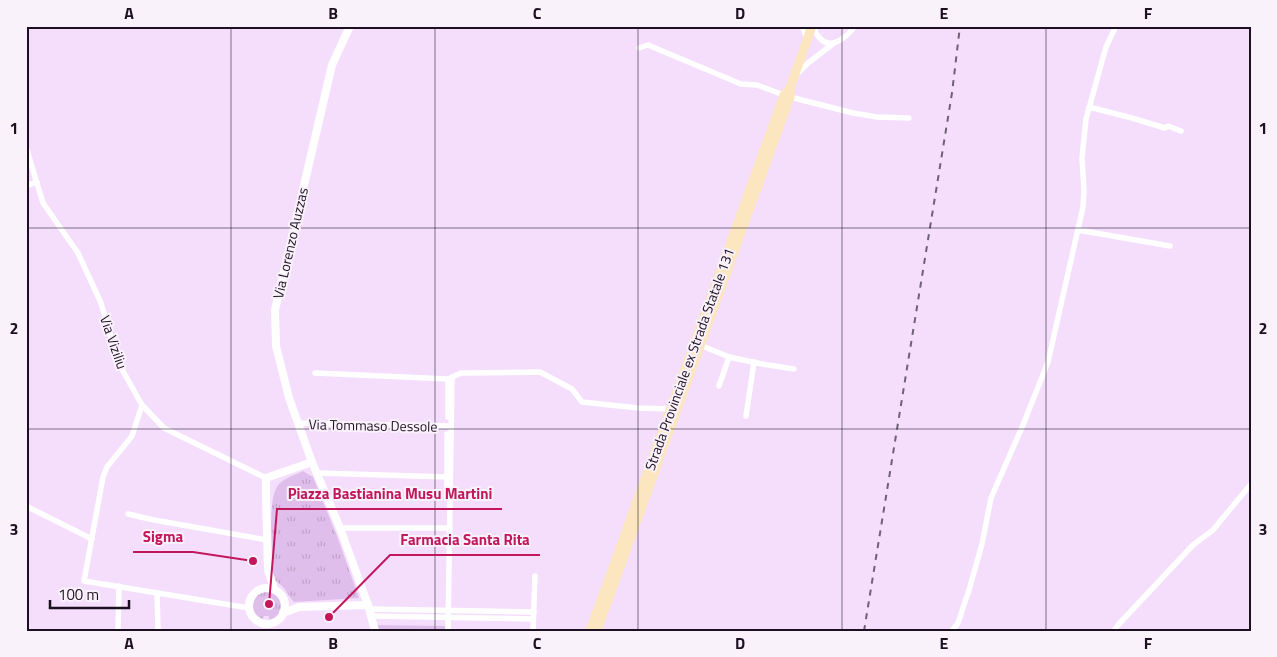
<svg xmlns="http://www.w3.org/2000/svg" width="1277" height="657" font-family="'Titillium Web',sans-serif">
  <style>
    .grass { fill: url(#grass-tufts) }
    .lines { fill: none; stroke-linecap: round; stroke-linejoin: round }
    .minor { stroke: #fff; stroke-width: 5.5 }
    .tertiary { stroke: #fff; stroke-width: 8 }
    .secondary { stroke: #fbe6bf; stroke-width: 9 }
    .rail { stroke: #706076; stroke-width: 2; stroke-dasharray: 6 6; stroke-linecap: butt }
    .grid { fill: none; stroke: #1c1021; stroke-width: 1; stroke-opacity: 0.55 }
    .labels { text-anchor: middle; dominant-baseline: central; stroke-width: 4; stroke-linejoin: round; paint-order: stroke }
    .street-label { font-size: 14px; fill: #1c1021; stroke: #f9f2fb }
    .leader { fill: none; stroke: #c2185b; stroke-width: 2 }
    .callout-dot { fill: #c2185b; stroke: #f9f2fb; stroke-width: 2 }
    .callout-label { font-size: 15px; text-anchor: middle; font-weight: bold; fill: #c2185b; stroke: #f9f2fb; stroke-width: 4; stroke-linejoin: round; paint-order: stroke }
    .neatline { fill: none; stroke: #1c1021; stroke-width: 2 }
    .grid-label { font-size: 16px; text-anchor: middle; font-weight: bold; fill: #1c1021 }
  </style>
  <defs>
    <pattern id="grass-tufts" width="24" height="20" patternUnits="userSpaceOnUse" patternTransform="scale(1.25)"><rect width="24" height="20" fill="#e0beeb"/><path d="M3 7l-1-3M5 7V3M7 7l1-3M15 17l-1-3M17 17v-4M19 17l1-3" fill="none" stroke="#c0a2c9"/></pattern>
  </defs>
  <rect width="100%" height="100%" fill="#f4defc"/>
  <!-- grass -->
  <g class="grass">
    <path d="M303 471 313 477 337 536 359 598 294 602C290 598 289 595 286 591 283 585 277 583 273 577 273 557 266 497 279 484 285 478 295 475 303 471Z"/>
    <path d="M264 592C284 592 287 616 269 620V616H264L263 619C260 617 255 615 253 611 249 603 256 594 264 592Z"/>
    <polygon points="373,625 445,626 445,631 375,631"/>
  </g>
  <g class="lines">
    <!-- minor -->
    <g class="minor">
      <polyline points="802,26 807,38"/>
      <path d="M813 26C815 30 816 34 819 37 830 52 847 37 855 26"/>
      <polyline points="639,48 648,45 741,84 757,85 784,95"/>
      <polyline points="797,74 808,63 834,43"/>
      <polyline points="790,97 853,113 877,117 909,118"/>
      <polyline points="1089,107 1132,118 1165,128 1168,126 1181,131"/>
      <polyline points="26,147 43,203 78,253 101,303 119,364 142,405 164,428 266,478"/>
      <polyline points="26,186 37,182"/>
      <polyline points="1078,230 1170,246"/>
      <polyline points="700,345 729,357 762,364 794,369"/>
      <polyline points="315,373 448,379 461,373 540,372 572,389 582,402 638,408 670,409"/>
      <polyline points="719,386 729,357"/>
      <polyline points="142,405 132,436 107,467 103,477 84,581 249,608"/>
      <polyline points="746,416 754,362"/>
      <polyline points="448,417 448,379"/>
      <polyline points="299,423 448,426"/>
      <polyline points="317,473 448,477"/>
      <polyline points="447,492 447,434"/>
      <polyline points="26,506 92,539"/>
      <polyline points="128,514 154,520 267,540"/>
      <polyline points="340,528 450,528"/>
      <polyline points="157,593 158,631"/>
      <polyline points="369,609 534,612"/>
      <polyline points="371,616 533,619"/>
      <polyline points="118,631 119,586"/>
      <polyline points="448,631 452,377"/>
      <polyline points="533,631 535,576"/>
      <polyline points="952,631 958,623 969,590 982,544 991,498 1023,425 1048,362 1083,207 1084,190 1082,158 1086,119 1106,47 1116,26"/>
      <polyline points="1114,631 1118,625 1193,545 1213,530 1251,484"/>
    </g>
    <!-- tertiary -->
    <g class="tertiary">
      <polyline points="350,26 332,65 275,310 276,346 289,398 312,462 340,528 368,605 375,631"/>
      <circle cx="267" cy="606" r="18"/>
      <polyline points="274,589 268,570 266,494 266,478 312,462"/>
      <polyline points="283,613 299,607 368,605"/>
    </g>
    <!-- secondary -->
    <g class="secondary">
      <polyline points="590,631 784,95 790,88"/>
      <polyline points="597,631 790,97 790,88 812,26"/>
    </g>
    <!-- rail -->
    <polyline class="rail" points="864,631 952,93 960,26"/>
  </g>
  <!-- grid -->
  <path class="grid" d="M231 26V631M435 26V631M638 26V631M842 26V631M1046 26V631M26 228H1251M26 429H1251"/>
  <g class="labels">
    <!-- street labels -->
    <g class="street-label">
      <text transform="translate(290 243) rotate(-77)">Via Lorenzo Auzzas</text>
      <text transform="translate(114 342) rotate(71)">Via Viziliu</text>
      <text transform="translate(689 359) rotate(-70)">Strada Provinciale ex Strada Statale 131</text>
      <text transform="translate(373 425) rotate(1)">Via Tommaso Dessole</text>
    </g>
  </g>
  <!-- callouts -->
  <path class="leader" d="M269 604L277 509H502M253 561L193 552H133M329 617L390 555H540"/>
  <g class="callout-dot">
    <circle cx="269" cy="604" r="5"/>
    <circle cx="253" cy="561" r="5"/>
    <circle cx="329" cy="617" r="5"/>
  </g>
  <g class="callout-label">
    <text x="390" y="499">Piazza Bastianina Musu Martini</text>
    <text x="163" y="542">Sigma</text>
    <text x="465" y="545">Farmacia Santa Rita</text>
  </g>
  <!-- border -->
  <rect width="1277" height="657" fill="none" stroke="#f9f2fb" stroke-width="55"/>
  <!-- scale -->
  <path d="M50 600v8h79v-8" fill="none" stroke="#1c1021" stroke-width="2.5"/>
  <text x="58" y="600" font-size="15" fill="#1c1021" stroke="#f9f2fb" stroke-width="4" paint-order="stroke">100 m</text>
  <rect x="28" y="28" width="1222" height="602" class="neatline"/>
  <g class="grid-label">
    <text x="129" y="19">A</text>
    <text x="333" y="19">B</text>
    <text x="537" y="19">C</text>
    <text x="740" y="19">D</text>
    <text x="944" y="19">E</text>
    <text x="1148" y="19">F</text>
    <text x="14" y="134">1</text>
    <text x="1263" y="134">1</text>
    <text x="14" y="334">2</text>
    <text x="1263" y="334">2</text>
    <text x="14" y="535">3</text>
    <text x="1263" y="535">3</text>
    <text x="129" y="649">A</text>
    <text x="333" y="649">B</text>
    <text x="537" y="649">C</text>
    <text x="740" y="649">D</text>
    <text x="944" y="649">E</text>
    <text x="1148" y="649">F</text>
  </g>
</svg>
